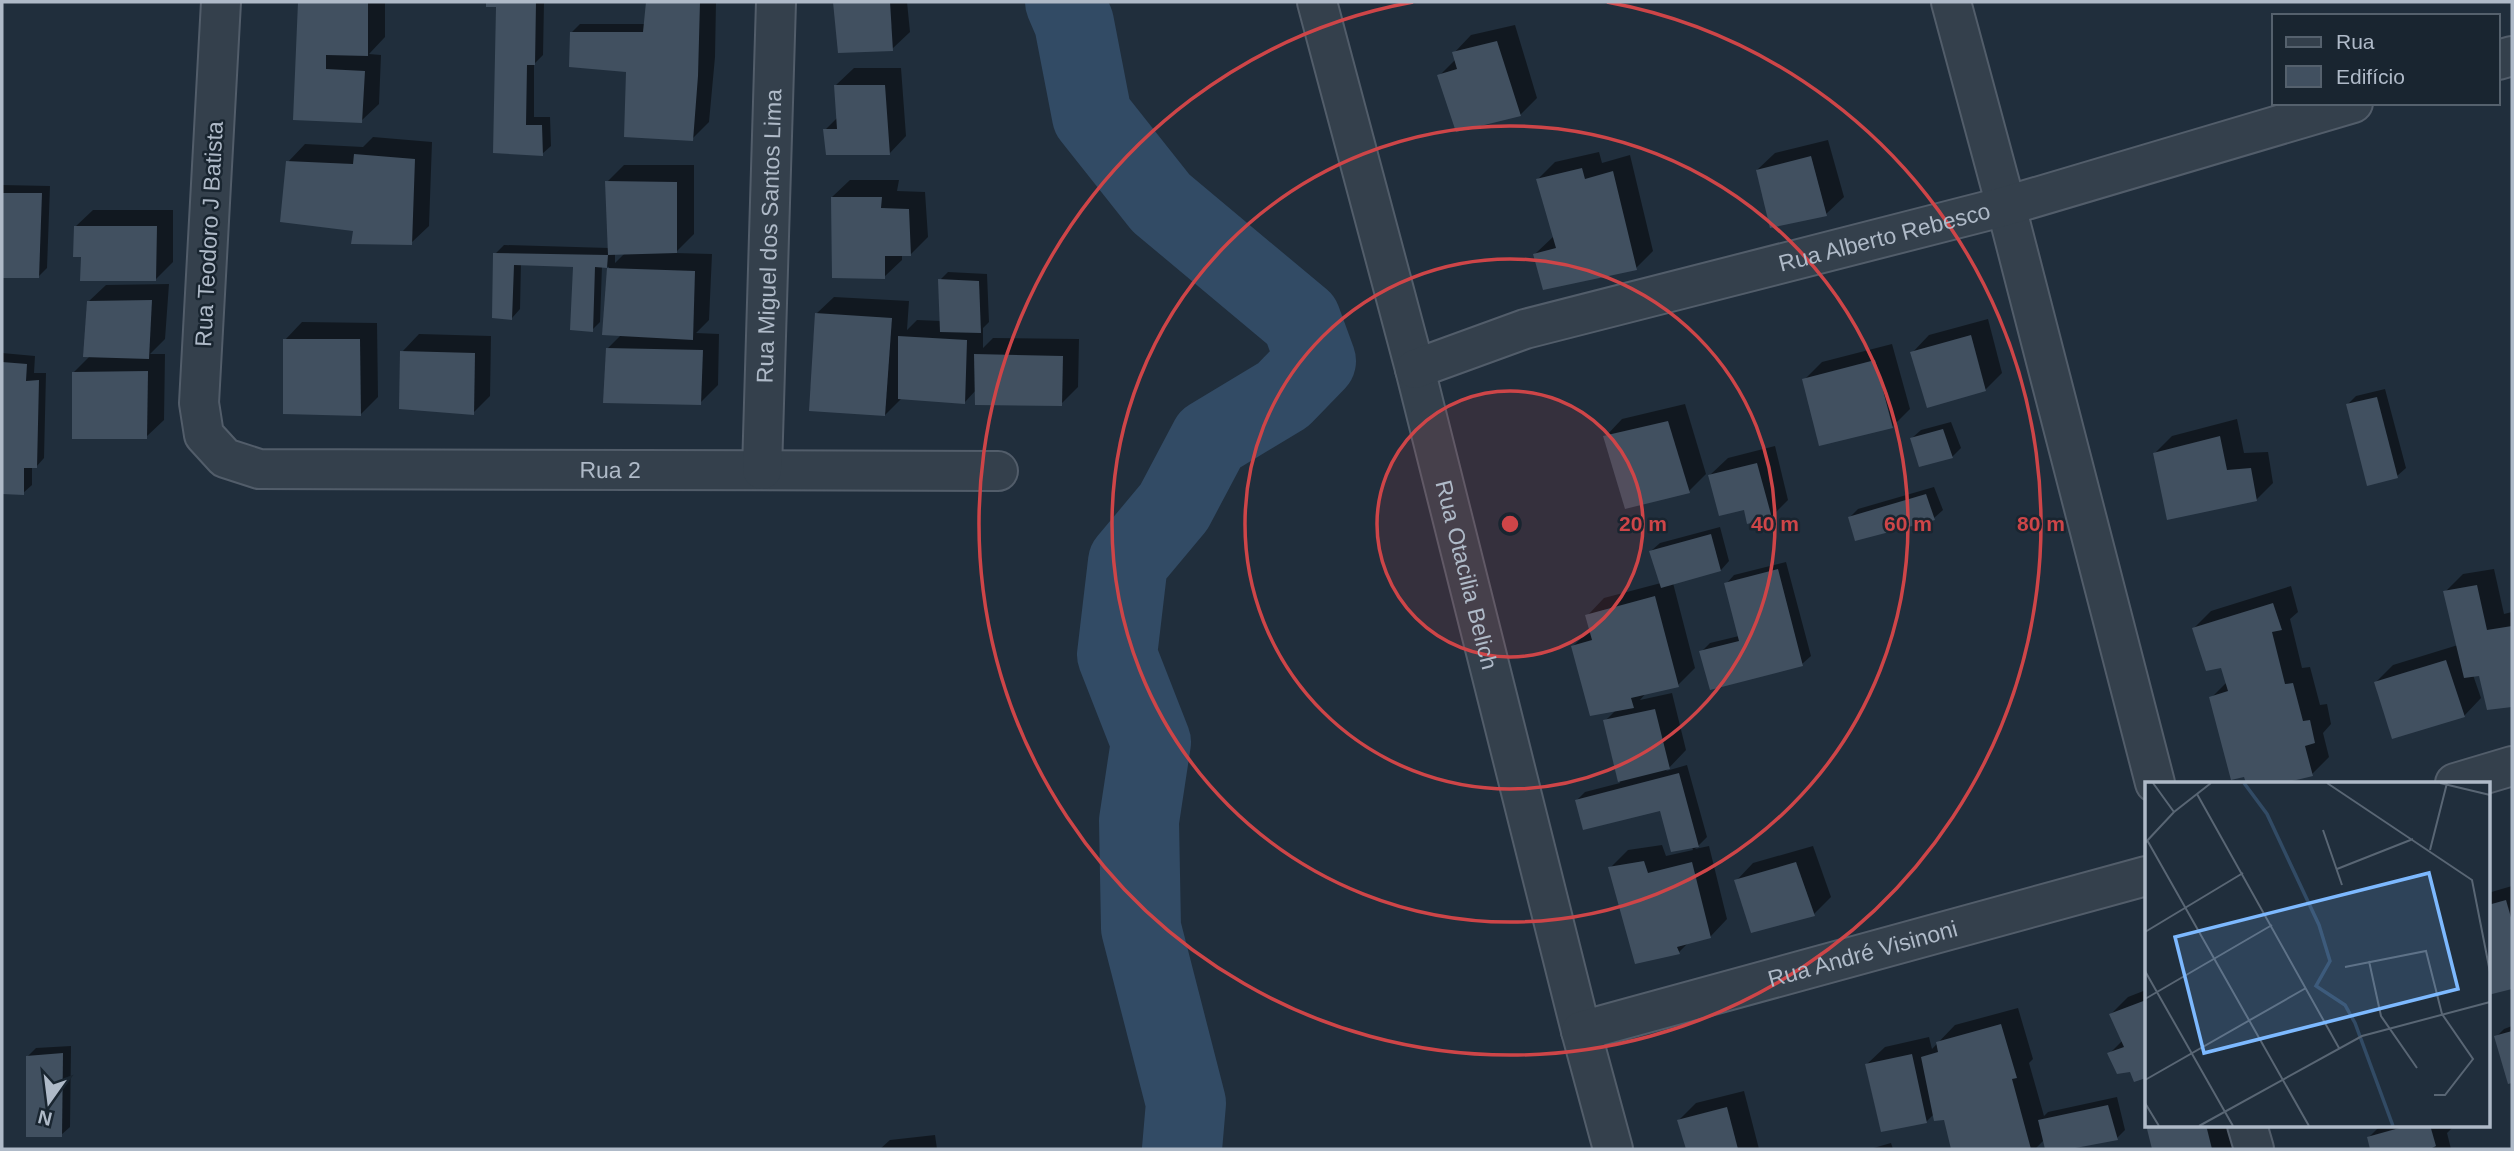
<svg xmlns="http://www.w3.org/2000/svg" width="2514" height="1151" font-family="Arial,sans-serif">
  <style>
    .shadow { fill: #0007; fill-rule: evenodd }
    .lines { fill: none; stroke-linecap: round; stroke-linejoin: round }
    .river { stroke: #324b65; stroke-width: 80 }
    .building { fill: #415060 }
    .minor-casing { stroke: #525d6a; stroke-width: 42 }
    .minor { stroke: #34404c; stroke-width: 38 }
    .ring { fill: none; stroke: #ce4548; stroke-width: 3.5 }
    .labels { text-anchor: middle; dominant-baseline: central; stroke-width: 5; stroke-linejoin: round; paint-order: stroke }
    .street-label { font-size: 23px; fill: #afbac8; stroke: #192530 }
    .inset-river { fill: none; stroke: #324b65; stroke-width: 3.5 }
    .inset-road { fill: none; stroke: #596674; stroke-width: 2 }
    .view { fill: #7db9ff; fill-opacity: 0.15; stroke: #7db9ff; stroke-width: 3.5 }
    .inset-edge { fill: none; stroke: #afbac8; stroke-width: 3.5 }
    .centre { fill: #ce4548; stroke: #192530; stroke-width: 3.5 }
    .ring-label { font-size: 21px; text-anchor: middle; font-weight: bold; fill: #ce4548; stroke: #192530; stroke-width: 5; stroke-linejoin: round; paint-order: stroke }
  </style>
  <rect width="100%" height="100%" fill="#202e3c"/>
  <!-- shadow -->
  <g class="shadow">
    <polygon points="300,2 385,2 385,37 369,54 381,55 379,104 361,121 295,118"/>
    <polygon points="488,2 544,2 543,55 534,64 534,117 550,117 551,146 542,154 495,152 497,5 488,5"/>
    <polygon points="648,2 716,2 715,57 709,122 692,139 628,73 572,32 580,24 646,24"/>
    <polygon points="835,2 907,2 910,32 892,49 840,51"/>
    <polygon points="1515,25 1537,98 1520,115 1439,76 1456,59 1454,53 1471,35"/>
    <polygon points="854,68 901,68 906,136 889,154 825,130 838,117 836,85"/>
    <polygon points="373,137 432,142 429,226 411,243 355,230 288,162 305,144 363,147"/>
    <polygon points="1828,140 1844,197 1826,214 1757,170 1775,153"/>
    <polygon points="1599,152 1602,163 1630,155 1653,251 1636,268 1535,254 1554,236 1538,179 1555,162"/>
    <path d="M624 165H694V234L675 253 712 254 709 320 696 333 719 334 718 385 700 403 607 349 622 334H604L609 267 602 266 600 322 592 330 575 266 521 263 520 309 512 318 495 254 504 245 609 248 607 182ZM615 253H625L615 263Z"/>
    <polygon points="850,180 899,180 897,191 925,192 928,237 911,254 902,254 902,260 884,277 832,197"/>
    <polygon points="2,185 50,186 47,268 39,276 2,276"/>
    <polygon points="93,210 173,210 173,262 156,279 83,255 75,227"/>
    <polygon points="948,272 987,274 989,322 983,328 983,348 993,338 1079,339 1078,387 1061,404 976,390 965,402 902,398 885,415 816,314 834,297 909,301 907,330 917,320 941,321 940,280"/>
    <polygon points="169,284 165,339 150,354 165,354 164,420 146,437 73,373 90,356 88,302 106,285"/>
    <polygon points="1988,319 2002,373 1985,390 1912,353 1929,335"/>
    <polygon points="302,322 377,323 378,397 361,414 285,340"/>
    <polygon points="419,334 491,336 490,396 473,413 402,352"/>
    <polygon points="1892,344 1910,409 1892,427 1804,380 1822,362"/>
    <polygon points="2,353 35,356 34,373 46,373 44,458 36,467 32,467 32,485 23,493 2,492"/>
    <polygon points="2385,389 2406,468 2397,476 2348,404 2356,396"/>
    <polygon points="1685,404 1706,474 1689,491 1605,437 1622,419"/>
    <polygon points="2237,419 2244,453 2268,452 2273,483 2256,500 2155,453 2172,436"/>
    <polygon points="1951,422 1961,448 1952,457 1912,438 1921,430"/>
    <polygon points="1775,446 1788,500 1771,517 1745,508 1710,475 1728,458"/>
    <polygon points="1934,487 1943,510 1934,518 1850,517 1858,509"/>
    <polygon points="1720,527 1729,561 1721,570 1673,583 1695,668 1678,685 1647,692 1640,700 1672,693 1686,750 1666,771 1687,765 1707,837 1695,849 1709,846 1727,919 1710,937 1689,942 1679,952 1610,868 1628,850 1662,845 1666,856 1693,850 1692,847 1661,809 1577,800 1585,792 1620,783 1605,721 1616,710 1573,646 1591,629 1587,616 1604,598 1661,583 1651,551 1660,543"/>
    <polygon points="1786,562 1811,656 1802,664 1701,652 1710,643 1739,636 1726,584 1734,575"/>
    <polygon points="2494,569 2504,614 2512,612 2512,705 2489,709 2481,674 2473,675 2481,698 2464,716 2376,682 2393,665 2458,645 2445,592 2463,574"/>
    <polygon points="2291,586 2298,612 2290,619 2302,668 2310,667 2320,705 2327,704 2331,724 2323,733 2329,757 2312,774 2276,783 2248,783 2211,698 2227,682 2223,666 2194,628 2211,611"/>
    <polygon points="1813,846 1831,897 1814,914 1736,881 1753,863"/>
    <polygon points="2512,886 2512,988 2488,993 2488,893"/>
    <polygon points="2146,990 2146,1076 2135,1080 2131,1070 2110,1053 2123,1040 2111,1014 2128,997"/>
    <polygon points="2018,1008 2033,1059 2029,1063 2044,1116 2048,1112 2117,1097 2125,1130 2117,1138 2062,1149 2046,1149 2044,1140 2035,1149 1953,1149 1945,1118 1934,1114 1926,1122 1867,1064 1885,1047 1929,1037 1932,1049 1955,1025"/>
    <polygon points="2512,1026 2512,1081 2509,1082 2496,1037 2504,1029"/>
    <polygon points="71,1046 70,1127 61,1135 27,1057 36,1048"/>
    <polygon points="1744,1091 1759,1149 1687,1149 1679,1120 1696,1103"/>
    <polygon points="2147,1125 2227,1125 2233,1149 2154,1149"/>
    <polygon points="2381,1125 2452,1125 2453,1127 2447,1133 2451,1149 2372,1149 2369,1137"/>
    <polygon points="935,1135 937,1149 880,1149 890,1140"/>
    <polygon points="1891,1143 1893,1149 1870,1149"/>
  </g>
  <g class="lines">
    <!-- river -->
    <polyline class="river" points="1065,2 1074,23 1092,116 1161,203 1301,320 1316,361 1283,395 1210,439 1174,507 1128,562 1117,655 1151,742 1139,821 1141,928 1186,1103 1182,1149"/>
  </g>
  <!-- building -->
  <g class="building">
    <polygon points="298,2 368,2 368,56 326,55 326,69 365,71 362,123 293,120"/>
    <polygon points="486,2 536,2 535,65 527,65 526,125 542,125 543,156 493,153 496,7 486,7"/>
    <polygon points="646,2 700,2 698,76 693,141 624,137 626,72 569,67 570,32 643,32"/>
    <polygon points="833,2 890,2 893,51 838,53"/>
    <polygon points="1497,41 1521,116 1456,132 1437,75 1457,69 1452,52"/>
    <polygon points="834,85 885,85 890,155 826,155 823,129 837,129"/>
    <polygon points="354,154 415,159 412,245 351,244 353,231 280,222 286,161 353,164"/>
    <polygon points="1811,156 1827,216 1770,228 1756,170"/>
    <polygon points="1582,168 1585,179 1613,171 1637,270 1543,290 1533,254 1556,248 1536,179"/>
    <polygon points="605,181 677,182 677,253 608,255"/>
    <polygon points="2,193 42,193 39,278 2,278"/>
    <polygon points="831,197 882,197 881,208 909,209 911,256 885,256 885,279 832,278"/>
    <polygon points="74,226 157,226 156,281 80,281 81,257 73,257"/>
    <polygon points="493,253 608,255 607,268 595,267 593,332 570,330 573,267 514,265 512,320 492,318"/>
    <polygon points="607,268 695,271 693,340 602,335"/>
    <polygon points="938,279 979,281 981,333 940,332"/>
    <polygon points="152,300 149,359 83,357 87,301"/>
    <polygon points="815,313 892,318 885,416 809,411"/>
    <polygon points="1971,335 1986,391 1927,408 1910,352"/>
    <polygon points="898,336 967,340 965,404 898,399"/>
    <polygon points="283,339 360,339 361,416 283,414"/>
    <polygon points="606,348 703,350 701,405 603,403"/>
    <polygon points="400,351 475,353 474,415 399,409"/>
    <polygon points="974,354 1063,356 1062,406 975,405"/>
    <polygon points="1875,360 1893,428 1819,446 1802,379"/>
    <polygon points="2,362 27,364 26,381 39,380 37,468 24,468 24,495 2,494"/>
    <polygon points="148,371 147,439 72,439 72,372"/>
    <polygon points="2377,397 2398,478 2367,486 2346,404"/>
    <polygon points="1668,421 1690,493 1625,509 1603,436"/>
    <polygon points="1943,429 1953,458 1919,467 1910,438"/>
    <polygon points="2220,436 2227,470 2251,468 2257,501 2167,520 2153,453"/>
    <polygon points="1757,463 1772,518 1747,524 1744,510 1719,516 1708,475"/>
    <polygon points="1926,494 1935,520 1855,541 1848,517"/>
    <polygon points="1711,534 1721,571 1661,588 1649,551"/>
    <polygon points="1778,569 1803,666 1710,690 1699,651 1739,641 1724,583"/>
    <polygon points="2477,585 2487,630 2512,626 2512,707 2487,710 2479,676 2464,678 2443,591"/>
    <polygon points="1655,596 1679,687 1631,698 1634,708 1590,716 1571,646 1592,640 1585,615"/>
    <polygon points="2273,603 2282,630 2272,632 2285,684 2293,683 2303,721 2310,720 2315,743 2305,746 2313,776 2284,783 2246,783 2244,777 2231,780 2209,697 2228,691 2221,668 2206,671 2192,628"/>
    <polygon points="2446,660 2465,717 2392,739 2374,682"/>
    <polygon points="1655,709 1670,769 1618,782 1603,720"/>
    <polygon points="1679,773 1699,847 1671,852 1660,811 1583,830 1575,800"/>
    <polygon points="1644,861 1648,873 1692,862 1711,938 1677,947 1680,954 1635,964 1608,867"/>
    <polygon points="1796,862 1815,916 1751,933 1734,880"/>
    <polygon points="2506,900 2512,921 2512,989 2488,995 2488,905"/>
    <polygon points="2146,1000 2146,1078 2134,1082 2130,1072 2117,1074 2107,1053 2124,1047 2109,1014"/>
    <polygon points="2001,1024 2017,1078 2012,1079 2031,1149 1951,1149 1944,1120 1934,1121 1921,1057 1938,1052 1936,1042"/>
    <polygon points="2512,1031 2512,1083 2508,1084 2494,1036"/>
    <polygon points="63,1053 62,1137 26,1137 26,1056"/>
    <polygon points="1912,1054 1927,1123 1881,1132 1865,1064"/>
    <polygon points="2108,1105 2118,1140 2070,1149 2045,1149 2038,1120"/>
    <polygon points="1727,1107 1738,1149 1686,1149 1677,1120"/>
    <polygon points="2146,1125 2206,1125 2212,1149 2152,1149"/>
    <polygon points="2410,1125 2430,1125 2436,1146 2430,1149 2370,1149 2367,1137"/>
  </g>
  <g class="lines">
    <!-- minor casing -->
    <g class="minor-casing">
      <g id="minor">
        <path id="s1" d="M221 2 199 403 204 435 225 458 259 469 998 471"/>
        <path id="s2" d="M1317 2 1415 369 1581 1031 1613 1149"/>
        <polyline points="1951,2 2006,206 2155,783"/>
        <polyline points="2498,60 2512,56"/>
        <path id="s3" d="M1415 369 1525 329 2006 206 2353 103"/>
        <path id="s4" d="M762 470 776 2"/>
        <polyline points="2455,783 2512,766"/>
        <path id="s5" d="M1581 1031 2146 876"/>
        <polyline points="2247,1125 2254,1149"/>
      </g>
    </g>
    <!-- minor -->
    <use href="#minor" class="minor"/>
  </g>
  <!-- distance rings -->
  <circle cx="1510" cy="524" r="133" fill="#ce4548" fill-opacity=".12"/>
  <g class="ring">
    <circle cx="1510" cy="524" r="133"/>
    <circle cx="1510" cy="524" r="265"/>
    <circle cx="1510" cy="524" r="398"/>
    <path d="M1607 2A531 531 0 1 1 1413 2"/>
  </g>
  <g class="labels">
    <!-- street labels -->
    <g class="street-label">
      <text transform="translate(209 234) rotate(-87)">Rua Teodoro J Batista</text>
      <text stroke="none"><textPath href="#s4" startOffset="234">Rua Miguel dos Santos Lima</textPath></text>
      <text stroke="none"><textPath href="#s3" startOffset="488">Rua Alberto Rebesco</textPath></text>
      <text stroke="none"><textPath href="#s1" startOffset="852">Rua 2</textPath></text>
      <text stroke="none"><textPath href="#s2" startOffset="592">Rua Otacilia Belich</textPath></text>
      <text stroke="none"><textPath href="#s5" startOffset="292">Rua André Visinoni</textPath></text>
    </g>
  </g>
  <!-- overview -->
  <g transform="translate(2145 782)">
    <rect width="345" height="345" fill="#202e3c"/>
    <path class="inset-river" d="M99 1 122 32 174 143 185 179 171 204 200 223 210 241 248 344"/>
    <path class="inset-road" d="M8 1 29 30M182 1 327 98 345 190M295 1 345 13M52 12 194 266M178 48 197 103M2 58 164 344M0 61 29 30 66 1M285 68 302 1M192 87 268 57M0 150 98 91M224 179 236 234 272 286M200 185 281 169 297 232 328 277 300 313H289M0 189 88 344M0 217 127 143M0 298 161 206M0 321 14 344M54 344 217 254 345 220"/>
    <path class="view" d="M284 91 313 207 59 271 30 155Z"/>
    <rect width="345" height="345" class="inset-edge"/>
  </g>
  <circle cx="1510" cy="524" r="10" class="centre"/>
  <g class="ring-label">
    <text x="1643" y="531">20 m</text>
    <text x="1775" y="531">40 m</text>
    <text x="1908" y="531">60 m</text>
    <text x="2041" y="531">80 m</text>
  </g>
  <!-- border -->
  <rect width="2514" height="1151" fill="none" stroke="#afbac8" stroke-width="7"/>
  <!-- legend -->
  <rect x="2272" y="14" width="228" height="91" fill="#192530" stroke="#55616d" stroke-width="2"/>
  <rect x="2286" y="37" width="35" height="10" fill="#34404c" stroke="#55616d" stroke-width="2"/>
  <text x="2336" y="49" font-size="21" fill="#afbac8">Rua</text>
  <rect x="2286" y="66" width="35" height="21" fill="#415060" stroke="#55616d" stroke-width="2"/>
  <text x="2336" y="84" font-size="21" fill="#afbac8">Edifício</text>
  <!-- north arrow -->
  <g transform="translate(49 1102) rotate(194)" stroke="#192530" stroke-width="5" paint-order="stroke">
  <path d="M0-5L12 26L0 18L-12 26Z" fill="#afbac8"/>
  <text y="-10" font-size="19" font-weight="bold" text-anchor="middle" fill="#afbac8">N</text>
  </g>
</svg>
